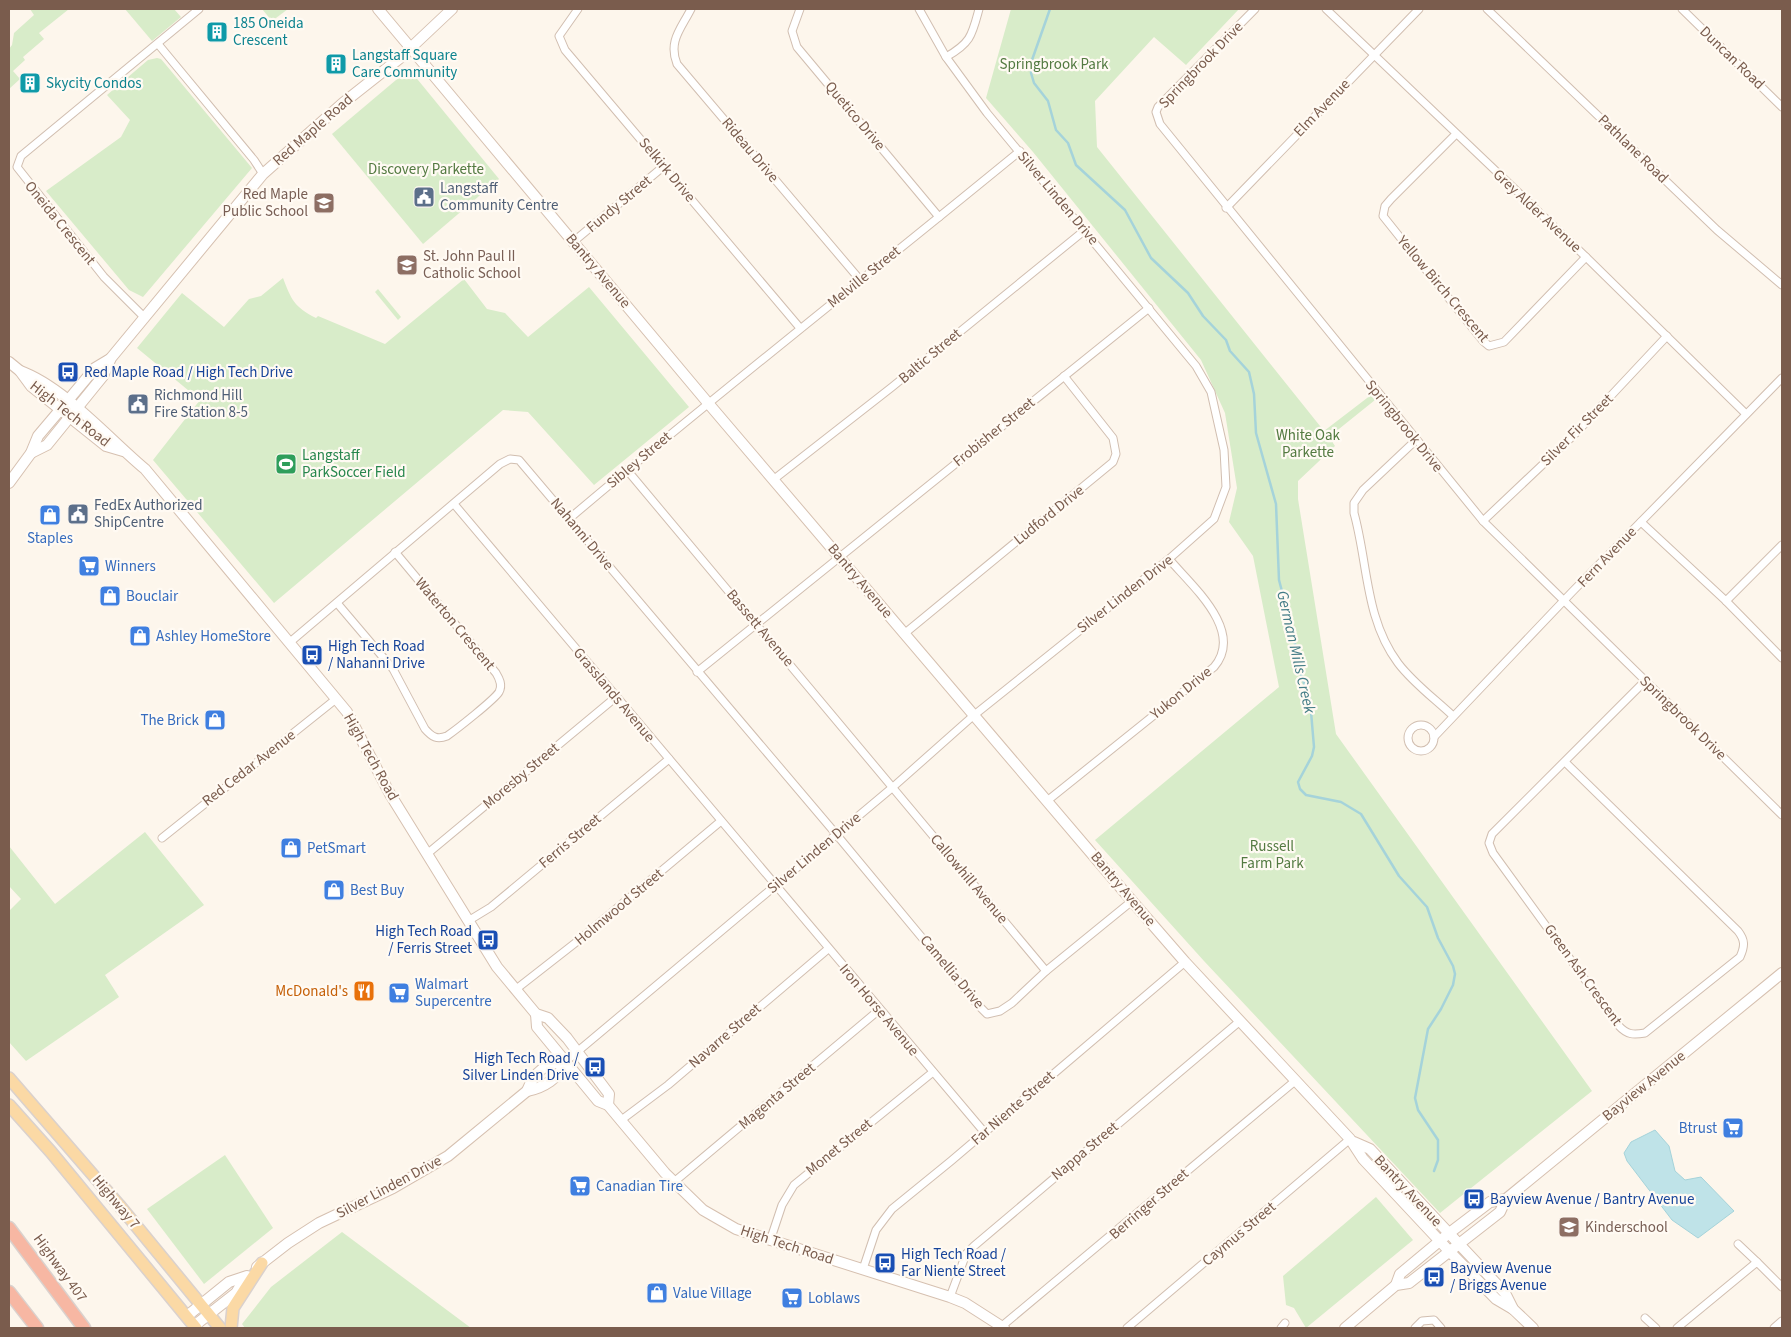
<svg xmlns="http://www.w3.org/2000/svg" width="1791" height="1337" font-family="'Source Sans 3',sans-serif">
  <style>
    .green { fill: #d8ecc9 }
    .water { fill: #bfe3e8; stroke: #a5d3da }
    .lines { fill: none; stroke-linecap: round; stroke-linejoin: round }
    .stream { stroke: #a5d3da; stroke-width: 2.5 }
    .street-casing { stroke: #d1beb0; stroke-width: 9 }
    .secondary-casing { stroke: #d6c0b0; stroke-width: 12 }
    .primary-casing { stroke: #dad1cd; stroke-width: 14 }
    .highway-casing { stroke: #dad1cd; stroke-width: 15 }
    .street { stroke: #fff; stroke-width: 7 }
    .secondary { stroke: #fff; stroke-width: 10 }
    .primary { stroke: #fbd9a5; stroke-width: 11 }
    .highway { stroke: #f7b7a3; stroke-width: 12 }
    .labels { text-anchor: middle; dominant-baseline: central; stroke-width: 4.5; stroke-linejoin: round; paint-order: stroke }
    .culture-label { font-size: 15px; fill: #0d838f; stroke: #fffaf3; text-anchor: start }
    .street-label { font-size: 15px; fill: #7a5c4d; stroke: #fffaf3 }
    .park-label { font-size: 15px; fill: #537a41; stroke: #fffaf3 }
    .service-label { font-size: 15px; fill: #4e5e75; stroke: #fffaf3; text-anchor: start }
    .education-label { font-size: 15px; fill: #785e54; stroke: #fffaf3; text-anchor: start }
    .transit-label { font-size: 15px; fill: #164399; stroke: #fffaf3; text-anchor: start }
    .leisure-label { font-size: 15px; fill: #27864d; stroke: #fffaf3; text-anchor: start }
    .shop-label { font-size: 15px; fill: #366cbe; stroke: #fffaf3; text-anchor: start }
    .food-label { font-size: 15px; fill: #c56008; stroke: #fffaf3; text-anchor: end }
    .water-label { font-size: 16px; font-style: italic; fill: #437c86; stroke: #fffaf3 }
  </style>
  <rect width="100%" height="100%" fill="#fdf6ec"/>
  <!-- green -->
  <g class="green">
    <polygon points="30,9 69,9 39,33 44,39 23,57 25,60 13,71 20,79 9,89 9,49 12,45 14,33 34,15"/>
    <polygon points="125,9 174,9 181,17 152,41"/>
    <polygon points="262,9 288,9 272,21"/>
    <polygon points="1011,9 1239,9 1186,65 1154,37 1095,101 1097,147 1324,431 1371,395 1375,400 1329,437 1335,446 1298,481 1298,499 1336,734 1592,1091 1440,1213 1204,961 1095,840 1279,687 1253,556 1229,522 1237,488 1225,413 1201,360 1033,152 986,98"/>
    <polygon points="157,58 161,59 252,168 143,297 129,290 46,191 121,137 130,120 107,95 148,60"/>
    <polygon points="409,69 499,179 423,244 332,134"/>
    <path d="M283 278C291 299 294 307 316 318L318 316 385 344 464 279 487 309 505 313 528 337 589 287 689 407 594 485 528 412 503 410 274 603 153 460 200 400 137 348 182 293 224 327 249 299 261 296Z"/>
    <polygon points="378,289 401,317 398,320 375,292"/>
    <polygon points="145,832 204,905 105,975 119,997 26,1061 9,1042 9,911 21,899 9,886 9,846 55,904"/>
    <polygon points="225,1155 273,1228 204,1284 147,1209"/>
    <polygon points="1376,1197 1413,1240 1306,1328 1294,1308 1286,1305 1283,1276"/>
    <polygon points="342,1232 471,1328 245,1328 242,1324 271,1287"/>
  </g>
  <!-- water -->
  <polygon class="water" points="1655,1130 1669,1146 1675,1171 1685,1180 1701,1177 1734,1211 1698,1238 1672,1220 1627,1161 1624,1153 1631,1142"/>
  <g class="lines">
    <!-- stream -->
    <polyline class="stream" points="1050,9 1032,60 1031,73 1034,83 1048,101 1056,130 1068,143 1076,165 1125,210 1151,258 1188,293 1203,316 1226,340 1230,351 1249,372 1254,394 1256,433 1276,504 1279,580 1294,637 1298,666 1310,700 1314,747 1312,756 1298,782 1300,789 1306,795 1341,802 1361,814 1399,876 1427,907 1438,938 1453,966 1455,974 1453,985 1441,1009 1428,1029 1415,1098 1418,1110 1438,1140 1438,1160 1434,1171"/>
    <!-- street casing -->
    <g class="street-casing">
      <g id="street">
        <polyline points="578,9 559,36 565,50 800,328"/>
        <path d="M691 9C681 29 668 41 677 64L861 281"/>
        <polyline points="800,9 792,31 797,47 939,217"/>
        <polyline points="1255,9 1158,107 1156,112 1160,124 1483,521 1782,815"/>
        <polyline points="1326,9 1586,257 1746,414"/>
        <polyline points="1487,9 1717,230 1782,285"/>
        <polyline points="1682,9 1782,107"/>
        <polyline points="158,44 254,160 263,174"/>
        <path d="M946 57C971 43 972 35 979 9"/>
        <polyline points="1456,134 1391,199 1385,206 1383,216 1483,341 1489,346 1504,342 1586,257"/>
        <polyline points="1226,208 1419,9"/>
        <polyline points="573,242 664,166"/>
        <polyline points="145,318 104,277 17,167 21,156 199,9"/>
        <path d="M1416 440 1363 490 1354 503V513C1368 563 1365 619 1398 663 1413 683 1435 699 1453 716"/>
        <polyline points="627,470 1046,971"/>
        <polyline points="773,480 892,387 1085,230"/>
        <polyline points="454,504 985,1133"/>
        <path d="M570 518C718 393 870 274 1020 151"/>
        <polyline points="1483,521 1576,433 1667,336"/>
        <polyline points="1641,522 1726,601 1782,658"/>
        <polyline points="1726,601 1782,545"/>
        <path d="M337 603 393 669 425 729C432 737 437 740 447 736 457 729 494 700 499 692 503 685 499 678 496 673L395 552"/>
        <polyline points="904,634 1113,462 1116,454 1113,438 1064,376"/>
        <polyline points="289,643 500,464 510,459 519,460 836,834 977,1004 987,1014 1000,1011 1012,1003 1046,971 1132,901"/>
        <polyline points="697,672 1149,308"/>
        <circle cx="1421" cy="738" r="13"/>
        <polyline points="1434,737 1572,592 1782,378"/>
        <path d="M1565 762 1738 931C1745 940 1745 946 1740 957L1645 1033C1633 1035 1627 1035 1618 1025L1493 853 1489 843 1492 834 1645 681"/>
        <path d="M1047 801 1214 667C1245 631 1192 586 1169 559"/>
        <polyline points="162,838 336,699"/>
        <polyline points="427,854 616,697"/>
        <polyline points="468,921 491,907 669,759"/>
        <polyline points="515,990 579,940 721,821"/>
        <polyline points="565,1062 893,787 973,716 1169,559 1214,519 1226,487 1224,450 1211,392 1196,366 987,113 946,57 919,9"/>
        <polyline points="620,1121 668,1085 828,949"/>
        <polyline points="674,1182 879,1010"/>
        <polyline points="770,1241 782,1205 794,1185 933,1072"/>
        <polyline points="1738,1244 1757,1262"/>
        <polyline points="863,1269 876,1230 892,1209 951,1161 1185,962"/>
        <polyline points="950,1297 966,1254 974,1246 1240,1021"/>
        <polyline points="1645,1318 1656,1328"/>
        <polyline points="1002,1326 1295,1081"/>
        <polyline points="1127,1328 1350,1139"/>
        <polyline points="1281,1328 1285,1323"/>
        <polyline points="1415,1328 1422,1321 1434,1320 1441,1328"/>
        <polyline points="1677,1328 1757,1262 1782,1287"/>
        <polyline points="1774,1328 1782,1321"/>
      </g>
    </g>
    <!-- secondary casing -->
    <g class="secondary-casing">
      <g id="secondary">
        <polyline points="378,9 708,403 1132,901 1185,962 1350,1139 1363,1159 1450,1252 1496,1299 1513,1309"/>
        <polyline points="9,362 20,371 31,386 106,446 123,451"/>
        <path d="M20 371C64 387 109 439 145 469L347 712 390 794 497 967 536 1014 548 1018 567 1038 609 1094 608 1105"/>
        <polyline points="31,453 47,445 103,376 111,358 263,174 343,103 400,58 452,9"/>
        <polyline points="9,483 31,453 38,436 60,410 95,368 110,359"/>
        <polyline points="536,1014 537,1027 598,1101 608,1105 665,1173 703,1210 736,1229 950,1297 965,1303 1004,1328"/>
        <path d="M527 1091C543 1088 560 1078 565 1062"/>
        <polyline points="1354,1142 1370,1149 1505,1293 1513,1309 1533,1328"/>
        <path d="M257 1267 288 1243 319 1223 393 1188 448 1156 527 1091C534 1073 545 1062 565 1062"/>
        <polyline points="1396,1285 1400,1274 1448,1234 1490,1202 1506,1199"/>
        <polyline points="187,1316 229,1282 247,1276"/>
        <polyline points="194,1326 236,1293 242,1283"/>
        <polyline points="1345,1328 1396,1285 1409,1283 1500,1212 1506,1199 1782,973"/>
      </g>
    </g>
    <!-- primary casing -->
    <g class="primary-casing">
      <g id="primary">
        <polyline points="9,1078 119,1205 220,1328"/>
        <polyline points="9,1105 51,1152 196,1328"/>
        <polyline points="231,1328 233,1308 262,1263"/>
      </g>
    </g>
    <!-- highway casing -->
    <g class="highway-casing">
      <g id="highway">
        <polyline points="9,1228 84,1328"/>
        <polyline points="9,1292 37,1328"/>
      </g>
    </g>
    <!-- street -->
    <use href="#street" class="street"/>
    <!-- secondary -->
    <use href="#secondary" class="secondary"/>
    <!-- primary -->
    <use href="#primary" class="primary"/>
    <!-- highway -->
    <use href="#highway" class="highway"/>
  </g>
  <!-- icons -->
  <defs>
    <g id="building-square" transform="scale(1.125)"><rect x="-9" y="-9" width="18" height="18" rx="4" fill="#0f9aa8" stroke="#fffaf3"/><path d="M-4-6H4V6H1V3H-1V6H-4ZM-2.5-4.3h1.7v1.8h-1.7ZM.8-4.3h1.7v1.8H.8ZM-2.5-1h1.7V.8h-1.7ZM.8-1h1.7V.8H.8Z" fill="#fff"/></g>
    <g id="civic-square" transform="scale(1.125)"><rect x="-9" y="-9" width="18" height="18" rx="4" fill="#5c6f8a" stroke="#fffaf3"/><path d="M-.6-6.5H3V-4.5H.6V-3L4-1V1h2V6H-6V1h2V-1L-.6-3ZM-1.2 2.5V6h2.4V2.5Z" fill="#fff"/></g>
    <g id="school-square" transform="scale(1.125)"><rect x="-9" y="-9" width="18" height="18" rx="4" fill="#8d6e63" stroke="#fffaf3"/><path d="M0-5L7-2L0 1L-7-2ZM-4 1L0 2.5L4 1V4Q0 6-4 4Z" fill="#fff"/></g>
    <g id="bus-square" transform="scale(1.125)"><rect x="-9" y="-9" width="18" height="18" rx="4" fill="#1a4fb4" stroke="#fffaf3"/><path d="M-5-6H5V4H4V6H2V4H-2V6H-4V4H-5ZM-3.5-4V0h7V-4ZM-3.5 1.2v1.5H-2V1.2ZM2 1.2v1.5H3.5V1.2Z" fill="#fff"/></g>
    <g id="stadium-square" transform="scale(1.125)"><rect x="-9" y="-9" width="18" height="18" rx="4" fill="#2e9e5b" stroke="#fffaf3"/><path d="M0-5a6.5 5 0 1 0 0 10a6.5 5 0 1 0 0-10ZM-3.5-1.8h7v3.6h-7Z" fill="#fff"/></g>
    <g id="shop-square" transform="scale(1.125)"><rect x="-9" y="-9" width="18" height="18" rx="4" fill="#3f7fe0" stroke="#fffaf3"/><path d="M-5-2.5h2.3a2.7 3.5 0 0 1 5.4 0H5L5.5 6h-11ZM-1.5-2.5h3a1.5 2.3 0 0 0-3 0Z" fill="#fff"/></g>
    <g id="supermarket-square" transform="scale(1.125)"><rect x="-9" y="-9" width="18" height="18" rx="4" fill="#3f7fe0" stroke="#fffaf3"/><path d="M-6-5.5h2.5l.6 2H6L4.5 2H-2.5L-4.4-4H-6ZM-1.5 3.2a1.3 1.3 0 1 0 .1 0ZM3 3.2a1.3 1.3 0 1 0 .1 0Z" fill="#fff"/></g>
    <g id="restaurant-square" transform="scale(1.125)"><rect x="-9" y="-9" width="18" height="18" rx="4" fill="#e8710a" stroke="#fffaf3"/><path d="M-5-6h1v4h1v-4h1v4h1v-4h1v5L-1.5 .5V6h-2V.5L-5-1ZM5-6V6H3V1.5H1.5Q1.5-4 5-6Z" fill="#fff"/></g>
  </defs>
  <g fill-rule="evenodd">
    <use href="#building-square" x="217" y="32"/>
    <use href="#building-square" x="336" y="64"/>
    <use href="#building-square" x="30" y="83"/>
    <use href="#civic-square" x="424" y="197"/>
    <use href="#school-square" x="324" y="203"/>
    <use href="#school-square" x="407" y="265"/>
    <use href="#bus-square" x="68" y="372"/>
    <use href="#civic-square" x="138" y="404"/>
    <use href="#stadium-square" x="286" y="464"/>
    <use href="#civic-square" x="78" y="514"/>
    <use href="#shop-square" x="50" y="515"/>
    <use href="#supermarket-square" x="89" y="566"/>
    <use href="#shop-square" x="110" y="596"/>
    <use href="#shop-square" x="140" y="636"/>
    <use href="#bus-square" x="312" y="655"/>
    <use href="#shop-square" x="215" y="720"/>
    <use href="#shop-square" x="291" y="848"/>
    <use href="#shop-square" x="334" y="890"/>
    <use href="#bus-square" x="488" y="940"/>
    <use href="#restaurant-square" x="364" y="991"/>
    <use href="#supermarket-square" x="399" y="993"/>
    <use href="#bus-square" x="595" y="1067"/>
    <use href="#supermarket-square" x="1733" y="1128"/>
    <use href="#supermarket-square" x="580" y="1186"/>
    <use href="#bus-square" x="1474" y="1199"/>
    <use href="#school-square" x="1569" y="1227"/>
    <use href="#bus-square" x="885" y="1263"/>
    <use href="#bus-square" x="1434" y="1277"/>
    <use href="#shop-square" x="657" y="1293"/>
    <use href="#supermarket-square" x="792" y="1298"/>
  </g>
  <g class="labels">
    <!-- culture labels -->
    <g class="culture-label">
      <text x="233" y="23">185 Oneida<tspan x="233" dy="17">Crescent</tspan></text>
      <text x="352" y="55">Langstaff Square<tspan x="352" dy="17">Care Community</tspan></text>
      <text x="46" y="83">Skycity Condos</text>
    </g>
    <!-- street labels -->
    <g class="street-label">
      <text transform="translate(1732 58) rotate(44)">Duncan Road</text>
      <text transform="translate(1201 65) rotate(-46)">Springbrook Drive</text>
      <text transform="translate(1322 108) rotate(-46)">Elm Avenue</text>
      <text transform="translate(855 116) rotate(50)">Quetico Drive</text>
      <text transform="translate(313 130) rotate(-41)">Red Maple Road</text>
      <text transform="translate(1633 149) rotate(44)">Pathlane Road</text>
      <text transform="translate(750 150) rotate(50)">Rideau Drive</text>
      <text transform="translate(667 170) rotate(50)">Selkirk Drive</text>
      <text transform="translate(1058 198) rotate(50)">Silver Linden Drive</text>
      <text transform="translate(619 204) rotate(-40)">Fundy Street</text>
      <text transform="translate(1537 211) rotate(43)">Grey Alder Avenue</text>
      <text transform="translate(60 223) rotate(51)">Oneida Crescent</text>
      <text transform="translate(598 271) rotate(50)">Bantry Avenue</text>
      <text transform="translate(864 277) rotate(-39)">Melville Street</text>
      <text transform="translate(1443 289) rotate(50)">Yellow Birch Crescent</text>
      <text transform="translate(930 356) rotate(-40)">Baltic Street</text>
      <text transform="translate(70 414) rotate(38)">High Tech Road</text>
      <text transform="translate(1404 426) rotate(51)">Springbrook Drive</text>
      <text transform="translate(1577 430) rotate(-45)">Silver Fir Street</text>
      <text transform="translate(994 432) rotate(-39)">Frobisher Street</text>
      <text transform="translate(639 460) rotate(-40)">Sibley Street</text>
      <text transform="translate(1049 515) rotate(-39)">Ludford Drive</text>
      <text transform="translate(582 534) rotate(50)">Nahanni Drive</text>
      <text transform="translate(1607 557) rotate(-46)">Fern Avenue</text>
      <text transform="translate(860 581) rotate(50)">Bantry Avenue</text>
      <text transform="translate(1125 594) rotate(-38)">Silver Linden Drive</text>
      <text transform="translate(455 624) rotate(50)">Waterton Crescent</text>
      <text transform="translate(760 628) rotate(50)">Bassett Avenue</text>
      <text transform="translate(1181 693) rotate(-39)">Yukon Drive</text>
      <text transform="translate(614 695) rotate(50)">Grasslands Avenue</text>
      <text transform="translate(1683 718) rotate(44)">Springbrook Drive</text>
      <text transform="translate(371 757) rotate(61)">High Tech Road</text>
      <text transform="translate(249 768) rotate(-38)">Red Cedar Avenue</text>
      <text transform="translate(521 776) rotate(-40)">Moresby Street</text>
      <text transform="translate(570 841) rotate(-40)">Ferris Street</text>
      <text transform="translate(814 853) rotate(-40)">Silver Linden Drive</text>
      <text transform="translate(969 879) rotate(50)">Callowhill Avenue</text>
      <text transform="translate(1123 889) rotate(50)">Bantry Avenue</text>
      <text transform="translate(619 907) rotate(-40)">Holmwood Street</text>
      <text transform="translate(952 972) rotate(50)">Camellia Drive</text>
      <text transform="translate(1583 975) rotate(54)">Green Ash Crescent</text>
      <text transform="translate(879 1010) rotate(50)">Iron Horse Avenue</text>
      <text transform="translate(725 1036) rotate(-41)">Navarre Street</text>
      <text transform="translate(1644 1086) rotate(-39)">Bayview Avenue</text>
      <text transform="translate(777 1096) rotate(-40)">Magenta Street</text>
      <text transform="translate(1013 1108) rotate(-41)">Far Niente Street</text>
      <text transform="translate(839 1147) rotate(-39)">Monet Street</text>
      <text transform="translate(1085 1151) rotate(-40)">Nappa Street</text>
      <text transform="translate(389 1187) rotate(-28)">Silver Linden Drive</text>
      <text transform="translate(1408 1191) rotate(47)">Bantry Avenue</text>
      <text transform="translate(116 1202) rotate(50)">Highway 7</text>
      <text transform="translate(1149 1204) rotate(-41)">Berringer Street</text>
      <text transform="translate(1239 1234) rotate(-40)">Caymus Street</text>
      <text transform="translate(787 1245) rotate(18)">High Tech Road</text>
      <text transform="translate(60 1268) rotate(54)">Highway 407</text>
    </g>
    <!-- park labels -->
    <g class="park-label">
      <text x="1054" y="64">Springbrook Park</text>
      <text x="426" y="169">Discovery Parkette</text>
      <text x="1308" y="435">White Oak<tspan x="1308" dy="17">Parkette</tspan></text>
      <text x="1272" y="846">Russell<tspan x="1272" dy="17">Farm Park</tspan></text>
    </g>
    <!-- service labels -->
    <g class="service-label">
      <text x="440" y="188">Langstaff<tspan x="440" dy="17">Community Centre</tspan></text>
      <text x="154" y="395">Richmond Hill<tspan x="154" dy="17">Fire Station 8-5</tspan></text>
      <text x="94" y="505">FedEx Authorized<tspan x="94" dy="17">ShipCentre</tspan></text>
    </g>
    <!-- education labels -->
    <g class="education-label">
      <text x="308" y="194" text-anchor="end">Red Maple<tspan x="308" dy="17">Public School</tspan></text>
      <text x="423" y="256">St. John Paul II<tspan x="423" dy="17">Catholic School</tspan></text>
      <text x="1585" y="1227">Kinderschool</text>
    </g>
    <!-- transit labels -->
    <g class="transit-label">
      <text x="84" y="372">Red Maple Road / High Tech Drive</text>
      <text x="328" y="646">High Tech Road<tspan x="328" dy="17">/ Nahanni Drive</tspan></text>
      <text x="472" y="931" text-anchor="end">High Tech Road<tspan x="472" dy="17">/ Ferris Street</tspan></text>
      <text x="579" y="1058" text-anchor="end">High Tech Road /<tspan x="579" dy="17">Silver Linden Drive</tspan></text>
      <text x="1490" y="1199">Bayview Avenue / Bantry Avenue</text>
      <text x="901" y="1254">High Tech Road /<tspan x="901" dy="17">Far Niente Street</tspan></text>
      <text x="1450" y="1268">Bayview Avenue<tspan x="1450" dy="17">/ Briggs Avenue</tspan></text>
    </g>
    <!-- leisure labels -->
    <g class="leisure-label">
      <text x="302" y="455">Langstaff<tspan x="302" dy="17">ParkSoccer Field</tspan></text>
    </g>
    <!-- shop labels -->
    <g class="shop-label">
      <text x="50" y="538" text-anchor="middle">Staples</text>
      <text x="105" y="566">Winners</text>
      <text x="126" y="596">Bouclair</text>
      <text x="156" y="636">Ashley HomeStore</text>
      <text x="199" y="720" text-anchor="end">The Brick</text>
      <text x="307" y="848">PetSmart</text>
      <text x="350" y="890">Best Buy</text>
      <text x="415" y="984">Walmart<tspan x="415" dy="17">Supercentre</tspan></text>
      <text x="1717" y="1128" text-anchor="end">Btrust</text>
      <text x="596" y="1186">Canadian Tire</text>
      <text x="673" y="1293">Value Village</text>
      <text x="808" y="1298">Loblaws</text>
    </g>
    <!-- food labels -->
    <g class="food-label">
      <text x="348" y="991">McDonald's</text>
    </g>
    <!-- water labels -->
    <g class="water-label">
      <text transform="translate(1296 652) rotate(77)">German Mills Creek</text>
    </g>
  </g>
  <!-- border -->
  <rect width="1791" height="1337" fill="none" stroke="#7a5c4d" stroke-width="20"/>
</svg>
